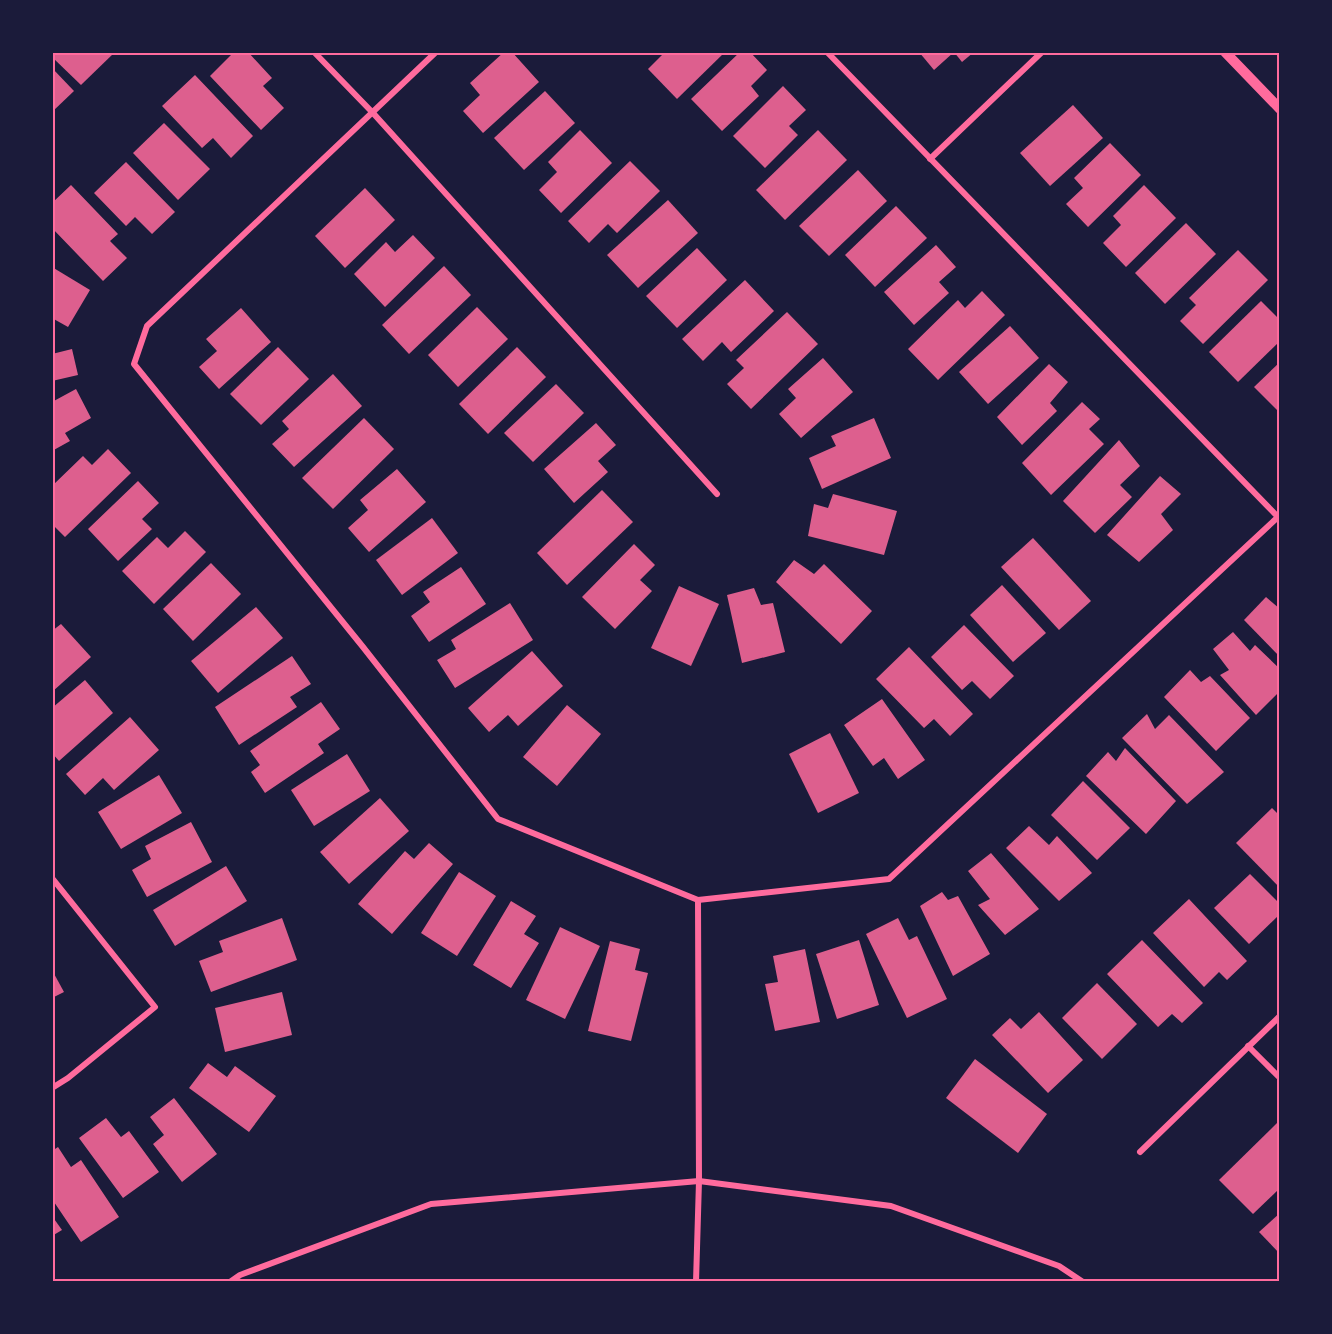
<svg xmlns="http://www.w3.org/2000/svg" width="1332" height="1334" font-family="Poppins,sans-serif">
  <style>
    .building { fill: #dd5f8e }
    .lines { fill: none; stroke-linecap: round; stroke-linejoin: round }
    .minor { stroke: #ff6b9d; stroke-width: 6 }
    .tertiary { stroke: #ff6b9d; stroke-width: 10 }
    .neatline { fill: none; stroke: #ff6b9d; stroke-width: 2 }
  </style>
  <rect width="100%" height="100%" fill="#1b1b3a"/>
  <!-- building -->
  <g class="building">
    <polygon points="52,52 115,52 81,85 52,57"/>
    <polygon points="234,52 248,52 272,78 263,86 284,108 261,130 210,76"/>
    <polygon points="504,52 512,52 539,82 483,133 463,111 480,95 470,83"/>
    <polygon points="665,52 725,52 677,99 648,69"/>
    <polygon points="740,52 750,52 767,70 751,86 759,96 722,131 691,99"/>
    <polygon points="919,52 954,52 934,70"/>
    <polygon points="954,52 974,52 962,62"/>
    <polygon points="52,68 74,91 52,112"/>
    <polygon points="195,75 253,136 231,158 213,138 202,148 162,106"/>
    <polygon points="783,86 806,110 789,126 798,135 765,168 733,136"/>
    <polygon points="545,91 575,123 524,170 494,138"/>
    <polygon points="1073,105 1103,138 1050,186 1020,153"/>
    <polygon points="164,123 210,169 178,200 133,153"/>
    <polygon points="580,130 612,163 561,213 539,190 557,172 548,162"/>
    <polygon points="818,130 847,160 785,220 756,190"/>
    <polygon points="1110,143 1141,175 1088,227 1066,204 1083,188 1074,178"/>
    <polygon points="630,161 660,191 617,233 608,224 589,243 568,221"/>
    <polygon points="126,162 175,212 152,234 135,217 126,226 94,193"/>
    <polygon points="858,170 887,201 829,256 799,226"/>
    <polygon points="71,185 118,234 110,241 127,258 103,281 52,228 52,203"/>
    <polygon points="1144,185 1176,218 1126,267 1103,243 1121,225 1113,216"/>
    <polygon points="365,188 395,220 345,268 315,236"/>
    <polygon points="668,200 698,233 638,288 607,255"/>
    <polygon points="896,206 927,238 875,287 845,255"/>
    <polygon points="1186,223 1216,254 1165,304 1135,273"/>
    <polygon points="413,235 435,258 385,307 354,274 386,242 395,252"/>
    <polygon points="936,245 956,267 939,282 949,293 914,325 884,292"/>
    <polygon points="697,248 727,280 677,328 646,296"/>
    <polygon points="1238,250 1268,280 1203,344 1180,321 1196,305 1189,298"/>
    <polygon points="444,266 471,295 409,354 382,325"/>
    <polygon points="52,267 90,290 68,327 52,318"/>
    <polygon points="745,280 774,311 731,352 722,342 703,361 682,339"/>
    <polygon points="982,291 1005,315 938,380 908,349 958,300 965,308"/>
    <polygon points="1261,301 1280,320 1280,341 1238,382 1209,352"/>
    <polygon points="477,307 508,339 458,387 428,355"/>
    <polygon points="241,308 271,342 219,389 199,367 217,351 206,339"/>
    <polygon points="787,312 818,344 751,409 727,384 744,368 736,360"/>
    <polygon points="1010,326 1039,358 988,404 959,372"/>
    <polygon points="278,347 309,379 261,425 230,394"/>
    <polygon points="517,347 546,377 488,434 459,404"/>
    <polygon points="72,349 78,375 52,381 52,354"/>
    <polygon points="823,358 853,392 801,438 779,414 796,398 788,389"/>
    <polygon points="1280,362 1280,413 1254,387"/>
    <polygon points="1049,364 1068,382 1050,403 1057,411 1022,445 997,417"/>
    <polygon points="333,374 362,406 294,467 272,444 289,429 282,421"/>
    <polygon points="556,384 584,413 533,462 504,433"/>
    <polygon points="76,389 91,418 65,433 70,441 52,451 52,402"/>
    <polygon points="1082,402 1100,419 1089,429 1104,444 1051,495 1022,463"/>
    <polygon points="364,418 394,449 333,509 302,478"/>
    <polygon points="874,418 891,458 822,489 809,458 836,446 831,436"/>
    <polygon points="596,423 616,445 598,461 608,472 574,503 544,469"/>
    <polygon points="1119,440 1140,466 1120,485 1132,497 1095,533 1063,501"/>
    <polygon points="108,449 131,473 65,537 52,524 52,486 83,456 92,465"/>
    <polygon points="397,469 426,502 369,552 348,528 368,510 360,500"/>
    <polygon points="1160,476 1181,494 1161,514 1173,530 1139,562 1107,535"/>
    <polygon points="138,481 159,503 142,519 152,529 118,561 88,529"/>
    <polygon points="602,490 633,522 567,585 537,553"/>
    <polygon points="833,494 897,511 884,555 808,536 814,504 828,508"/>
    <polygon points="432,518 458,553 402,595 376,560"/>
    <polygon points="185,531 206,552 154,604 122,571 157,537 168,548"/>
    <polygon points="1033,538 1091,601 1059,630 1001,567"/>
    <polygon points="634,544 655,565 640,580 652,591 615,629 582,597"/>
    <polygon points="794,560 814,574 824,564 872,611 841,644 776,582"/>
    <polygon points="211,563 241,594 193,641 163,609"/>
    <polygon points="461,567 486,604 429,642 411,616 430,602 423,592"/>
    <polygon points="1002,585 1046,633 1013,662 970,615"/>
    <polygon points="679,586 719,604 691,666 651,648"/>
    <polygon points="754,588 761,605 773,603 785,652 742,663 727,595"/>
    <polygon points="1266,597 1280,609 1280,657 1244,620"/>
    <polygon points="510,603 533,640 455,688 437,660 456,649 451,640"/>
    <polygon points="256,607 283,638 218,693 191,661"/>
    <polygon points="61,624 91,657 52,692 52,631"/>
    <polygon points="964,625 1014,676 990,699 972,681 962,690 931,657"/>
    <polygon points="1233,632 1250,651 1255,645 1280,669 1280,691 1256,715 1220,675 1229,670 1213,649"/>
    <polygon points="909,647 973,714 950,736 934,719 924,728 876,679"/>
    <polygon points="532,651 563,686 518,726 508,715 489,732 468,708"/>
    <polygon points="292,656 311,684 290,697 297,707 239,745 215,707"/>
    <polygon points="1190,670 1201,682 1210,676 1250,718 1216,751 1164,697"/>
    <polygon points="85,680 113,713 59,761 52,753 52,708"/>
    <polygon points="882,699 925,760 898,779 884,758 873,766 844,725"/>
    <polygon points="321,702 340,729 318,744 324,753 265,793 251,772 260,765 250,751"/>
    <polygon points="567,705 601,734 557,786 523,757"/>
    <polygon points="1147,714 1155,729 1169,715 1224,772 1187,804 1122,738"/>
    <polygon points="130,717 159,750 114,790 103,778 85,795 66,774"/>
    <polygon points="830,733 859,793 818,813 789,754"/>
    <polygon points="1125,748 1176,801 1146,834 1086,776 1108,752 1116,761"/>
    <polygon points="347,754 370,791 314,826 291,790"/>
    <polygon points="159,775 182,813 121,849 98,812"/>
    <polygon points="1083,781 1130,828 1097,860 1051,815"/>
    <polygon points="380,798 409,831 349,884 320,852"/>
    <polygon points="1272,808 1280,816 1280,888 1236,843"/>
    <polygon points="191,822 212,862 147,897 132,870 151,859 145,846"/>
    <polygon points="1029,826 1049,845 1057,836 1092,873 1059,901 1006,848"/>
    <polygon points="429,843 453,864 392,934 358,904 405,851 414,859"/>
    <polygon points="991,853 1039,909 1005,935 978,905 990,899 968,871"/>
    <polygon points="226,866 247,901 175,946 153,910"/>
    <polygon points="459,872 496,896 457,956 421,933"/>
    <polygon points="1250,874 1280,904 1280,914 1249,944 1214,908"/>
    <polygon points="942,892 948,900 958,896 990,954 953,976 920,906"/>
    <polygon points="1189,899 1247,961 1227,980 1219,972 1204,987 1153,933"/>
    <polygon points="511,901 536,916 524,934 539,943 511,988 473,965"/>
    <polygon points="282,918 297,960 211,992 199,961 223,952 219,941"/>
    <polygon points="898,918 909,940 917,936 947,999 907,1018 866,934"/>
    <polygon points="560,927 600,946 565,1019 526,1000"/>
    <polygon points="859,940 879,1005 837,1019 816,954"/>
    <polygon points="1142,940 1203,1003 1182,1023 1172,1014 1158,1027 1107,974"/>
    <polygon points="610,941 640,949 635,970 648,973 631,1041 588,1031"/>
    <polygon points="805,949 820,1022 775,1031 765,984 778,982 773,956"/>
    <polygon points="52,970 64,992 52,998"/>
    <polygon points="1097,983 1137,1024 1102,1059 1062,1018"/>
    <polygon points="282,992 292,1035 225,1052 215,1008"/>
    <polygon points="1039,1012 1083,1060 1048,1093 992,1035 1010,1018 1021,1029"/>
    <polygon points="975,1059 1047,1114 1018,1153 946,1098"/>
    <polygon points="208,1063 227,1077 235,1066 276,1096 249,1132 189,1088"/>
    <polygon points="174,1098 217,1154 182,1182 153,1144 164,1135 150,1117"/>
    <polygon points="106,1118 121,1137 129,1131 159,1172 123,1198 79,1138"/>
    <polygon points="1277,1123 1280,1125 1280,1188 1253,1214 1219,1180"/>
    <polygon points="58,1147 71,1167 81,1160 119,1217 81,1242 52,1199 52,1151"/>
    <polygon points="1280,1213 1280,1254 1259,1232"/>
    <polygon points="52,1216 62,1230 52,1236"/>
  </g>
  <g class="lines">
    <!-- minor -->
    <g class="minor">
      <polyline points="314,52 373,113 717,494"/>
      <polyline points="436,52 147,326 134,364 363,647 498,819 698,900 889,879 1278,517 827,52"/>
      <polyline points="930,159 1042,52"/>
      <polyline points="52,878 155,1007 68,1078 52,1088"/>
      <polyline points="1248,1046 1280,1078"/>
      <polyline points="1140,1152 1280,1016"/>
      <polyline points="230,1282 240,1275 431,1204 699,1181 891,1206 1059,1266 1083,1282"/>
      <polyline points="696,1282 699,1181 698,900"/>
    </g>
    <!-- tertiary -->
    <polyline class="tertiary" points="1225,52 1280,109"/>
  </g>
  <!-- border -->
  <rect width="1332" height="1334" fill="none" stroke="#1b1b3a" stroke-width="108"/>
  <rect x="54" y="54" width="1224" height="1226" class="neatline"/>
</svg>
